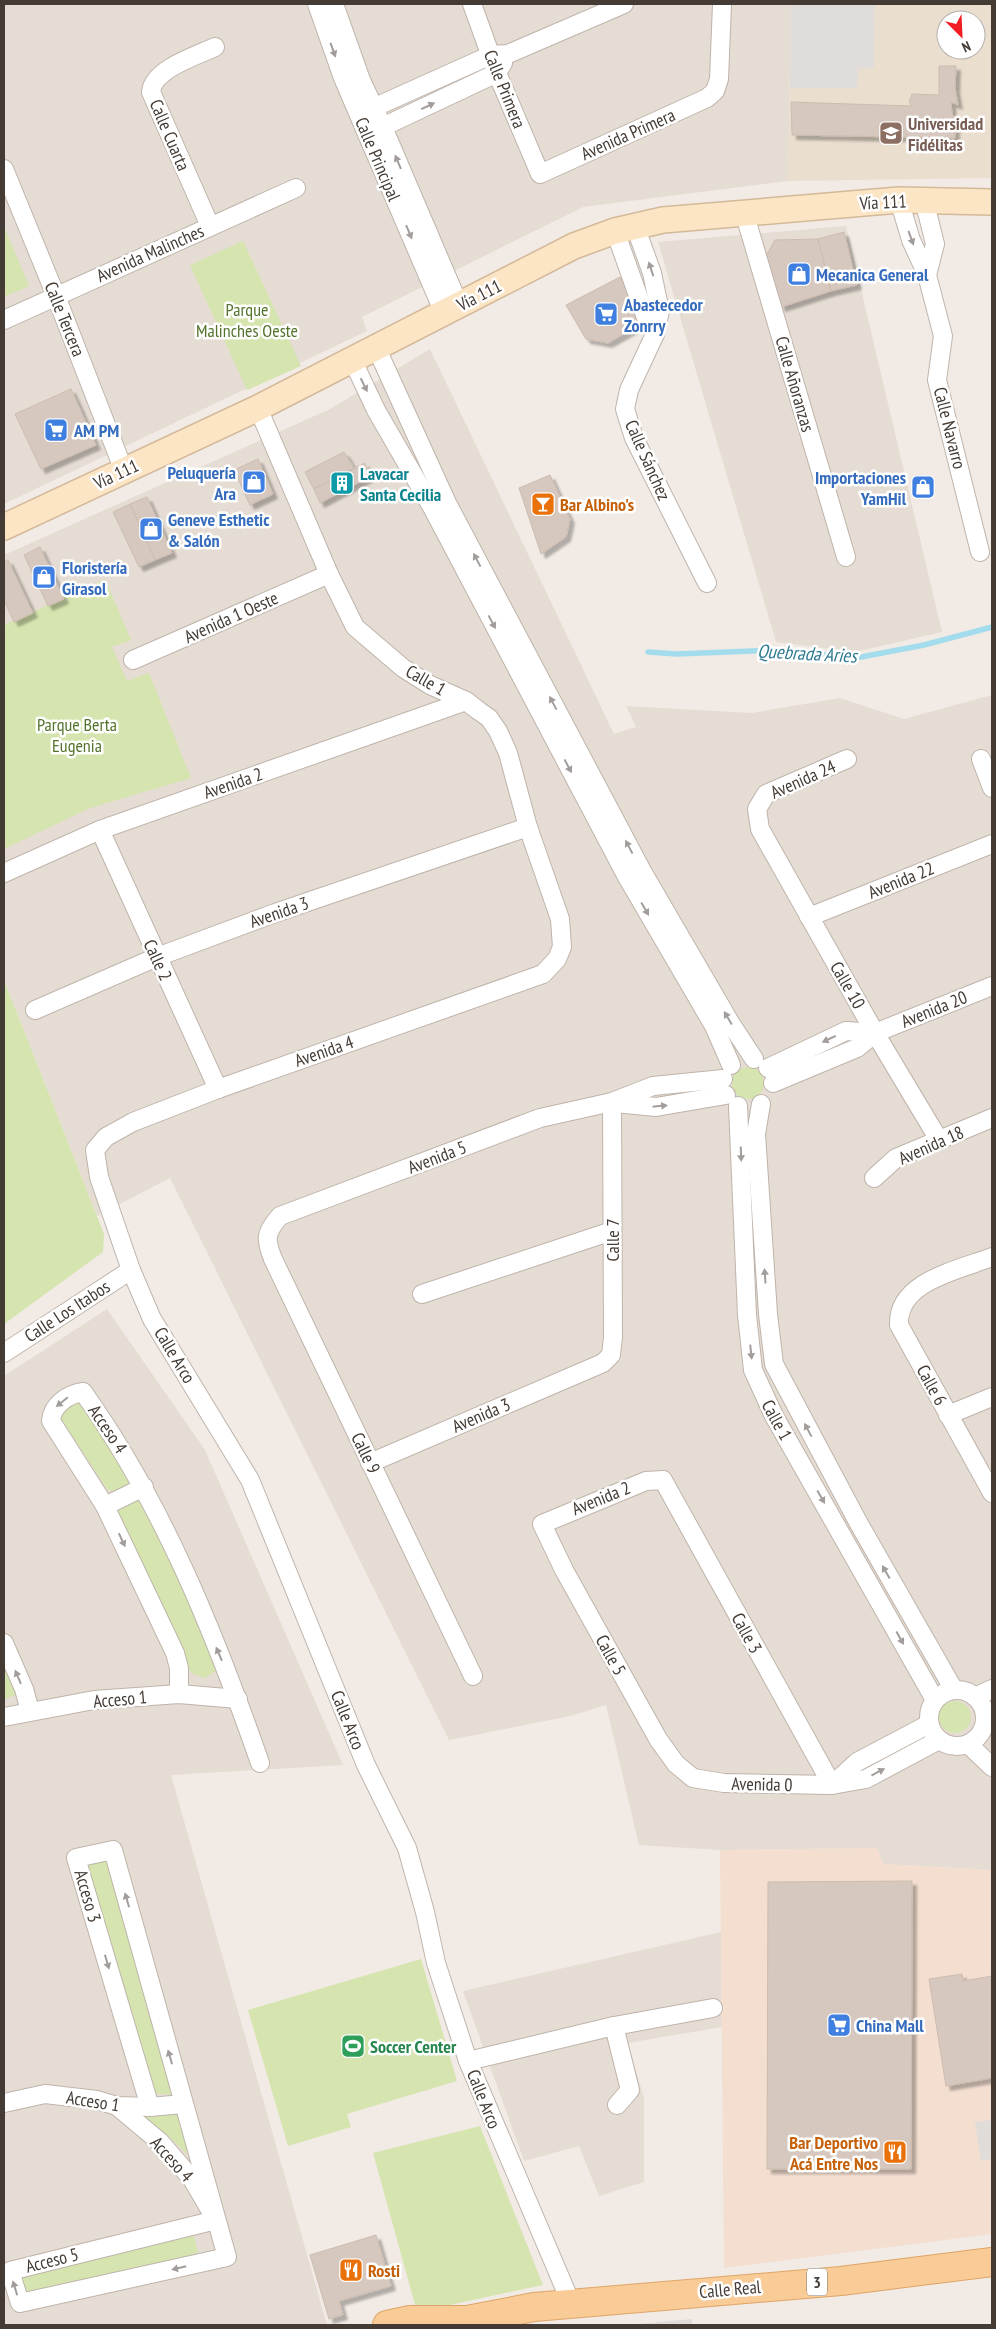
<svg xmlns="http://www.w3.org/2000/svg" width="996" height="2329" font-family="'PT Sans Narrow',sans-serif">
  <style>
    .residential { fill: #e5dcd3 }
    .commercial { fill: #f3ded0 }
    .education { fill: #eadecf; fill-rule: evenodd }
    .green { fill: #d6e4af }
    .parking { fill: #e0dcda }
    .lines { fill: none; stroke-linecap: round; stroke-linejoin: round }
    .stream { stroke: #a3dcec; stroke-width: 5.5 }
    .building { fill: #d6c8be; stroke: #cdbcaf; filter: url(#shadow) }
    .minor-casing { stroke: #bfb4ab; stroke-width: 20 }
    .secondary-casing { stroke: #d3b999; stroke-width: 28 }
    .primary-casing { stroke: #dea567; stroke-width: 30 }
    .minor { stroke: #fff; stroke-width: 18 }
    .secondary { stroke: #fce5c5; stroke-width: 25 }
    .primary { stroke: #f9cb96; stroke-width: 28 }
    .oneway { fill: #a29d9a }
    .labels { text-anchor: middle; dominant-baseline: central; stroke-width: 5; stroke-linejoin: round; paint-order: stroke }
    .shield { fill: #fff; stroke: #7c7672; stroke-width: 1 }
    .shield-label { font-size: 16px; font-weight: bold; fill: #443b35 }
    .street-label { font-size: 18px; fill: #443b35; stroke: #fff }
    .education-label { font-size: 18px; font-weight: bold; fill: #785e54; stroke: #fff; text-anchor: start }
    .shop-label { font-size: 18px; font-weight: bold; fill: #366cbe; stroke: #fff; text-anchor: start }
    .park-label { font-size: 18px; fill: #53722b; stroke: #fff }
    .culture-label { font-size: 18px; font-weight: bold; fill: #0d838f; stroke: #fff; text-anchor: start }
    .food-label { font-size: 18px; font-weight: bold; fill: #c56008; stroke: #fff; text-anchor: start }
    .leisure-label { font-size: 18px; font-weight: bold; fill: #27864d; stroke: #fff; text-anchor: start }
    .water-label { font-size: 19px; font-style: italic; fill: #2f7a93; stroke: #fff }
  </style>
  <defs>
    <filter id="shadow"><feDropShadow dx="4.5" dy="4.5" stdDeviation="1" flood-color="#0004"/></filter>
  </defs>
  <rect width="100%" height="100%" fill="#f2ebe5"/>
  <!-- residential -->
  <g class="residential">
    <polygon points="4,4 791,4 788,181 583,207 362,317 367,331 4,504"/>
    <polygon points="846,226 942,632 855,652 776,642 658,242"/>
    <polygon points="430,349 614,734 636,727 626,706 752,713 840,698 904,719 992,695 992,1870 883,1864 877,1848 720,1850 639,1845 606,1705 570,1716 449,1740 170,1178 97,1216 4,980 4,555 330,409"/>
    <polygon points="107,1309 205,1450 343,1765 171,1775 327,2325 4,2325 4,1376"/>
    <polygon points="721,1932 722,2027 628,2043 644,2098 644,2182 599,2196 579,2146 524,2161 463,1991"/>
  </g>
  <!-- commercial -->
  <polygon class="commercial" points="877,1848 883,1864 992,1870 992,2234 724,2268 720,1850"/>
  <!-- education -->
  <path class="education" d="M791 4H992V178L788 181ZM946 20H976V50H946Z"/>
  <!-- green -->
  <g class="green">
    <polygon points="4,226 29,286 4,297"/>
    <polygon points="243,241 301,366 247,390 190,265"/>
    <polygon points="105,579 131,640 112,647 127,681 149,673 191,778 90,808 4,849 4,625"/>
    <polygon points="4,980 104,1234 103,1252 4,1324"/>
    <circle cx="748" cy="1083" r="16"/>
    <path d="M70 1400 85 1402 132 1481C125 1489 117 1494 107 1489L60 1417Z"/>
    <polygon points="129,1499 145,1499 218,1662 216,1671 204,1678 191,1673 118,1511"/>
    <polygon points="4,1655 17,1688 16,1695 4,1699"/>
    <circle cx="955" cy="1717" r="16"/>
    <polygon points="106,1860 174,2095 152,2093 85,1866"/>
    <polygon points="421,1959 457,2081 347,2114 351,2127 288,2146 248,2010"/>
    <polygon points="138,2113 179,2114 192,2159 167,2135"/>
    <polygon points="480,2126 543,2285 417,2312 373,2153"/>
    <polygon points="193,2234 199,2256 27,2296 19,2274"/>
  </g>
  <!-- parking -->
  <g class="parking">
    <polygon points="791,4 875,4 874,68 858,69 857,88 790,88"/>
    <polygon points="991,2120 992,2159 981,2161 975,2122"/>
    <polygon points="692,2319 692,2325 628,2325"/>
  </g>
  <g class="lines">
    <!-- stream -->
    <polyline class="stream" points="648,652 677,654 775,650 856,658 924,645 992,627"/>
  </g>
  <!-- building -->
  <g class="building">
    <polygon points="939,66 956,66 955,88 958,105 951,102 952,114 955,117 955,138 792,135 791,102 912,106 909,102 912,94 939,95"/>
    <polygon points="844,232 857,285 831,291 818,239"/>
    <polygon points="818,239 831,291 781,307 766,256 775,240"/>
    <polygon points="620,277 645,322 608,343 586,339 566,305"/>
    <polygon points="71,389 96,445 41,469 15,414"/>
    <polygon points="344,452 354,468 314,489 305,472"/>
    <polygon points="258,459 273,494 250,505 234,470"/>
    <polygon points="365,463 369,477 320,503 314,489"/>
    <polygon points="550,475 570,519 566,537 541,554 519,488"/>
    <polygon points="147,497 172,553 155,560 130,504"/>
    <polygon points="130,504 155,560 139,567 113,512"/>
    <polygon points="40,547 64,599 48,606 24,555"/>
    <polygon points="8,560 33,613 14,622 4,600 4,562"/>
    <polygon points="912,1881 911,2169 767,2169 768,1882"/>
    <polygon points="962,1974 963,1981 992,1976 992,2078 946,2086 929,1979"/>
    <polygon points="376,2235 391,2286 339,2301 343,2315 329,2319 310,2255"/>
  </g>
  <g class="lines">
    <!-- minor casing -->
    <g class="minor-casing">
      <g id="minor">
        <polyline points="317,4 343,78 444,313"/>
        <polyline points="334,4 361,80 383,127 459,305"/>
        <polyline points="472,4 497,73 540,174 707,98 715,91 719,79 722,4"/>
        <polyline points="364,112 491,55 508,54 624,4"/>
        <polyline points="374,131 497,73 503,63"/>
        <polyline points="4,169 56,296 124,471"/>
        <polyline points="899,200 911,240 927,275 943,336 937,380 980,552"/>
        <polyline points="924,200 935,244 927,275"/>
        <polyline points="744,212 846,557"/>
        <path d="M210 226 151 92C153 69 196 56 215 47"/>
        <polyline points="635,226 652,273 660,311 655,334 629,390 625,409 634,438 707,583"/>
        <polyline points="615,231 645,315 655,334"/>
        <polyline points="4,320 296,188"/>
        <polyline points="376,347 447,503 642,871 731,1024 754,1059"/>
        <polyline points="352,359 376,410 433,509 627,877 714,1026 731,1065"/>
        <polyline points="258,408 329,574 355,627 403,668 430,685 466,701 479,711 489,718 498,731 508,753 528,827 560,919 562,947 557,959 543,974 218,1089 133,1122 106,1137 95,1150 99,1177 131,1270 152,1319 250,1480 366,1765 407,1848 425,1912 436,1963 468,2061 571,2303"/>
        <polyline points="133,660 329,574"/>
        <polyline points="847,759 766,794 757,809 760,829 875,1033 939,1140"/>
        <polyline points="981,759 992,788"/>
        <polyline points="100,830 218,1089"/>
        <polyline points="4,873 100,830 466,701"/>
        <polyline points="809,917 992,844"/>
        <polyline points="35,1010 157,957 275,913 528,827"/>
        <polyline points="768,1068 846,1031 875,1033"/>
        <polyline points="773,1083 857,1048 875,1033 992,986"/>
        <polyline points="615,1103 656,1107 726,1095"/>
        <polyline points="761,1104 756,1134 768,1314 774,1364 858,1522 954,1690"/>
        <polyline points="738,1106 747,1315 753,1370 774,1416 935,1700"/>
        <polyline points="874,1178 896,1158 992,1118"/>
        <path d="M992 1257C959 1270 897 1281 899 1325L992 1493"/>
        <polyline points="422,1294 612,1231"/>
        <polyline points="4,1353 131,1270"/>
        <polyline points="948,1415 992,1397"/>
        <polyline points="370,1463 603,1363 611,1355 613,1337 612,1102"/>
        <polyline points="105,1506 144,1487"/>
        <polyline points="4,1643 24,1689 30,1711"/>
        <path d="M473 1676 273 1259C265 1239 265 1233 280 1216L540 1118 612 1102 653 1086 723 1079"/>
        <circle cx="957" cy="1718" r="28"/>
        <path d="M179 1694V1668L175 1653 105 1506 51 1421C52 1405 68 1394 83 1392 163 1504 215 1634 260 1763"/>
        <polyline points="975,1697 992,1689"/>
        <polyline points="4,1717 94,1700 179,1694 238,1699"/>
        <polyline points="968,1744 992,1767"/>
        <polyline points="832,1785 663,1480 646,1481 542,1524 564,1570 658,1739 676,1764 693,1778 724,1783 832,1785 866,1779 939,1740"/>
        <polyline points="832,1785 857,1762 929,1724"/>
        <polyline points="614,2026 630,2090 617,2105"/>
        <polyline points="468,2061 614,2026 713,2008"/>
        <polyline points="4,2103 45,2094 97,2100 117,2106 150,2107 183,2104"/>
        <polyline points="117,2106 160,2142 192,2179 216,2220 10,2271 20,2303 227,2257 113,1850 76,1858 150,2107"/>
      </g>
    </g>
    <!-- secondary casing -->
    <g class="secondary-casing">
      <polyline id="secondary" points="4,527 258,408 574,246 615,231 663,220 899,200 992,202"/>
    </g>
    <!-- primary casing -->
    <g class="primary-casing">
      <polyline id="primary" points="387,2325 410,2320 467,2320 534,2307 841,2281 992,2262"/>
    </g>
    <!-- minor -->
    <use href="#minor" class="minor"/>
    <!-- secondary -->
    <use href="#secondary" class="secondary"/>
    <!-- primary -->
    <use href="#primary" class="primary"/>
  </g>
  <!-- one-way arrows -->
  <defs><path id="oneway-solid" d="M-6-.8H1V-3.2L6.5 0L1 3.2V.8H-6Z" transform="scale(1.25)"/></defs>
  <g class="oneway">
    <use href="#oneway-solid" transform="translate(333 50) rotate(70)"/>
    <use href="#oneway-solid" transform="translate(428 106) rotate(-25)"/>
    <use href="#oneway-solid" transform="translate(398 162) rotate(-113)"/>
    <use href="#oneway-solid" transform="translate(409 232) rotate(67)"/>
    <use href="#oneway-solid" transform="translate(911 238) rotate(70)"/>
    <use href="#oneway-solid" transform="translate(651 269) rotate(-108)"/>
    <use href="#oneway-solid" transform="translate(364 385) rotate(64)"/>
    <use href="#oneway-solid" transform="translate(477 560) rotate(-118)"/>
    <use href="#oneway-solid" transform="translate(492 622) rotate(62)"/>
    <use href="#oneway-solid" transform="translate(553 703) rotate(-118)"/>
    <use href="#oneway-solid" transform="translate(568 766) rotate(62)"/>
    <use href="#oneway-solid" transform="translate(629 847) rotate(-118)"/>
    <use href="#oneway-solid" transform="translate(645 909) rotate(60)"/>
    <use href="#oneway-solid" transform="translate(728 1018) rotate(-121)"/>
    <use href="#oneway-solid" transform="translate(829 1039) rotate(155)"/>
    <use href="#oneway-solid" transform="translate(660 1106) rotate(-6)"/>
    <use href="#oneway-solid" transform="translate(741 1154) rotate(88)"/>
    <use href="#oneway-solid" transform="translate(765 1276) rotate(-94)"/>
    <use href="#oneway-solid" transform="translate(751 1352) rotate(84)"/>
    <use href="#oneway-solid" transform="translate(62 1402) rotate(141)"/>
    <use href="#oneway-solid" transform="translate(808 1430) rotate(-118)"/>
    <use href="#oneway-solid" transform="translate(821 1497) rotate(60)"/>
    <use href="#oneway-solid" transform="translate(122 1540) rotate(65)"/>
    <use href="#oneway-solid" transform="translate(886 1572) rotate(-120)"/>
    <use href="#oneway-solid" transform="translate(900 1638) rotate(61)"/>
    <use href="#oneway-solid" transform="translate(219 1654) rotate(-113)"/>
    <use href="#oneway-solid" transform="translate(18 1677) rotate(-113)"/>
    <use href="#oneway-solid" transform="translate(878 1772) rotate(-28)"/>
    <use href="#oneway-solid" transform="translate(127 1900) rotate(-106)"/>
    <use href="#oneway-solid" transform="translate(107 1962) rotate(74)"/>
    <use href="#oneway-solid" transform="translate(170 2057) rotate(-106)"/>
    <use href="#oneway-solid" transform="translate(179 2268) rotate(167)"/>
    <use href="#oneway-solid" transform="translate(15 2288) rotate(-107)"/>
  </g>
  <!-- icons -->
  <defs>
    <g id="university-square" transform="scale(1.25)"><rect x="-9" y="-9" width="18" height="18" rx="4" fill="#8d6e63" stroke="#fff"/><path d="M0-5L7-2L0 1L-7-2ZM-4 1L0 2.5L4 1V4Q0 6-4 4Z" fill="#fff"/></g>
    <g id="shop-square" transform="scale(1.25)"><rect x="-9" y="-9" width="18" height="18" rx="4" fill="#3f7fe0" stroke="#fff"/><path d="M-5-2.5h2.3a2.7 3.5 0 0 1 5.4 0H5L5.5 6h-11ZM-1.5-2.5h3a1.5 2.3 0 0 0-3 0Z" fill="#fff"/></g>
    <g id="supermarket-square" transform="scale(1.25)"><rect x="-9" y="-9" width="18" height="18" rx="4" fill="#3f7fe0" stroke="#fff"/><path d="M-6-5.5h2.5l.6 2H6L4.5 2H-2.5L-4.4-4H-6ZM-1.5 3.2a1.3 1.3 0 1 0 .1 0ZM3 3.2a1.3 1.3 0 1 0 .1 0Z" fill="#fff"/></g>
    <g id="building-square" transform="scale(1.25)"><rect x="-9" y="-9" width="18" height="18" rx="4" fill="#0f9aa8" stroke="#fff"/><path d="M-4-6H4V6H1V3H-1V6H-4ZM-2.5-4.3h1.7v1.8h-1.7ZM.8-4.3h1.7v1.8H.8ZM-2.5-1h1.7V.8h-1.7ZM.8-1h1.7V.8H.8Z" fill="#fff"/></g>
    <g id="bar-square" transform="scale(1.25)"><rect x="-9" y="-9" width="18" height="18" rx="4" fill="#e8710a" stroke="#fff"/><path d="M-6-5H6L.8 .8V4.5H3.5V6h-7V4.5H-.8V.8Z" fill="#fff"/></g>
    <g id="stadium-square" transform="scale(1.25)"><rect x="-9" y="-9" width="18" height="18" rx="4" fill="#2e9e5b" stroke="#fff"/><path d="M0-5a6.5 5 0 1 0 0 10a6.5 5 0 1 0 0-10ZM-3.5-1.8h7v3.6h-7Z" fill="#fff"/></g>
    <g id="restaurant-square" transform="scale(1.25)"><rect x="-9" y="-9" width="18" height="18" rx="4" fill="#e8710a" stroke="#fff"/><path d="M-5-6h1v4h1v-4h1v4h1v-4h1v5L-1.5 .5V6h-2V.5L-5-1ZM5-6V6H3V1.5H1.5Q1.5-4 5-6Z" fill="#fff"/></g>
  </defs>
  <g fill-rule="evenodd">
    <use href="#university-square" x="891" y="133"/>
    <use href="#shop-square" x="799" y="274"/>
    <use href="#supermarket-square" x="606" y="314"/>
    <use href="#supermarket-square" x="56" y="430"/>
    <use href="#shop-square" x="254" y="482"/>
    <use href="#building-square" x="342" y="483"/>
    <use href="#shop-square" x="923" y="487"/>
    <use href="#bar-square" x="543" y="504"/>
    <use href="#shop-square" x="151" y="529"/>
    <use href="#shop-square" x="44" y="577"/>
    <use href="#supermarket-square" x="839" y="2025"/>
    <use href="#stadium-square" x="353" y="2046"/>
    <use href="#restaurant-square" x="895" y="2152"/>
    <use href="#restaurant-square" x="351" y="2270"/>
  </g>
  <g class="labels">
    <!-- shield labels -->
    <rect class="shield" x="807" y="2268.5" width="20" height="27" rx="4"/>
    <g class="shield-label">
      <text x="817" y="2282">3</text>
    </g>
    <!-- street labels -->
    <g class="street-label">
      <text transform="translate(505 89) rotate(68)">Calle Primera</text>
      <text transform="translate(628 134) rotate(-24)">Avenida Primera</text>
      <text transform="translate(170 135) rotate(67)">Calle Cuarta</text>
      <text transform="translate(378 159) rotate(67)">Calle Principal</text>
      <text transform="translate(883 202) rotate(-3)">Vía 111</text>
      <text transform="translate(150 253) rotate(-24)">Avenida Malinches</text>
      <text transform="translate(479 295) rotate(-27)">Vía 111</text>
      <text transform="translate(65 319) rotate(68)">Calle Tercera</text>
      <text transform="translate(795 384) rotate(74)">Calle Añoranzas</text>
      <text transform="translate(950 428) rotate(76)">Calle Navarro</text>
      <text transform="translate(648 460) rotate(66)">Calle Sánchez</text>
      <text transform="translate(116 474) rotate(-25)">Vía 111</text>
      <text transform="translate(231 617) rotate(-24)">Avenida 1 Oeste</text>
      <text transform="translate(426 680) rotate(30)">Calle 1</text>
      <text transform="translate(803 779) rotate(-24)">Avenida 24</text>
      <text transform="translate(233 783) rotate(-19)">Avenida 2</text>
      <text transform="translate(901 880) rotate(-22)">Avenida 22</text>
      <text transform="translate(279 912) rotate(-19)">Avenida 3</text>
      <text transform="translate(158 960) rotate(65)">Calle 2</text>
      <text transform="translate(848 985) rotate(60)">Calle 10</text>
      <text transform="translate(934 1009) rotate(-22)">Avenida 20</text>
      <text transform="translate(324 1051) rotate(-19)">Avenida 4</text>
      <text transform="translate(931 1145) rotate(-24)">Avenida 18</text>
      <text transform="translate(437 1157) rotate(-21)">Avenida 5</text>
      <text transform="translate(612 1240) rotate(-90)">Calle 7</text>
      <text transform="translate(67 1311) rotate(-33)">Calle Los Itabos</text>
      <text transform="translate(175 1355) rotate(59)">Calle Arco</text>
      <text transform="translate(932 1385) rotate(61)">Calle 6</text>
      <text transform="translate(481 1415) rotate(-23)">Avenida 3</text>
      <text transform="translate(777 1420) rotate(61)">Calle 1</text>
      <text transform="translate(108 1429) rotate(56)">Acceso 4</text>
      <text transform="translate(366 1453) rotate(64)">Calle 9</text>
      <text transform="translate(601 1498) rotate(-22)">Avenida 2</text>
      <text transform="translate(747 1633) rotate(61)">Calle 3</text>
      <text transform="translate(611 1655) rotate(61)">Calle 5</text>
      <text transform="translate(120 1699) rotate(-5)">Acceso 1</text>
      <text transform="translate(348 1720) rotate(68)">Calle Arco</text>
      <text transform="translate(762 1784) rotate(1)">Avenida 0</text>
      <text transform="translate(88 1896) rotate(74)">Acceso 3</text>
      <text transform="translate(484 2099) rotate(68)">Calle Arco</text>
      <text transform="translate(93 2101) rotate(9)">Acceso 1</text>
      <text transform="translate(172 2159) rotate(48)">Acceso 4</text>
      <text transform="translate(52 2260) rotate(-14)">Acceso 5</text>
      <text transform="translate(730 2289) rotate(-5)">Calle Real</text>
    </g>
    <!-- education labels -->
    <g class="education-label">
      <text x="908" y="123">Universidad<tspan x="908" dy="21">Fidélitas</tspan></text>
    </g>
    <!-- shop labels -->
    <g class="shop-label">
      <text x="816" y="274">Mecanica General</text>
      <text x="624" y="304">Abastecedor<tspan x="624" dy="21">Zonrry</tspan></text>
      <text x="74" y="430">AM PM</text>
      <text x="236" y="472" text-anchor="end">Peluquería<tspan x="236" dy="21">Ara</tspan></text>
      <text x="906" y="477" text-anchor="end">Importaciones<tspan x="906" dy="21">YamHil</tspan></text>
      <text x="168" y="519">Geneve Esthetic<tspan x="168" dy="21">&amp; Salón</tspan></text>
      <text x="62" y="567">Floristería<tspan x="62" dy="21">Girasol</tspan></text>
      <text x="856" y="2025">China Mall</text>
    </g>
    <!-- park labels -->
    <g class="park-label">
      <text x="247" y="309">Parque<tspan x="247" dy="21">Malinches Oeste</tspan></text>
      <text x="77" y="724">Parque Berta<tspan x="77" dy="21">Eugenia</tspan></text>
    </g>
    <!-- culture labels -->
    <g class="culture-label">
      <text x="360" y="473">Lavacar<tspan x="360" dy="21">Santa Cecilia</tspan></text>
    </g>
    <!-- food labels -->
    <g class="food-label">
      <text x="560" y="504">Bar Albino's</text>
      <text x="878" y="2142" text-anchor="end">Bar Deportivo<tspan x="878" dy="21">Acá Entre Nos</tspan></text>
      <text x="368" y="2270">Rosti</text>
    </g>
    <!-- leisure labels -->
    <g class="leisure-label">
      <text x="370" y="2046">Soccer Center</text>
    </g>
    <!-- water labels -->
    <g class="water-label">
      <text transform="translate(807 653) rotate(3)">Quebrada Aries</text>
    </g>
  </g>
  <!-- border -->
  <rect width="996" height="2329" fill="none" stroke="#443b35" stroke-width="10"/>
  <!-- north arrow -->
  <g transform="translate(961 35) rotate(156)"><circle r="24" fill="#ffffff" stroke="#b4b1ae"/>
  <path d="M0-4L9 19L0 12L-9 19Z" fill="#f01e24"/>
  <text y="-8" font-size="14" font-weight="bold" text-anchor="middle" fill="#443b35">N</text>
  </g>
</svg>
